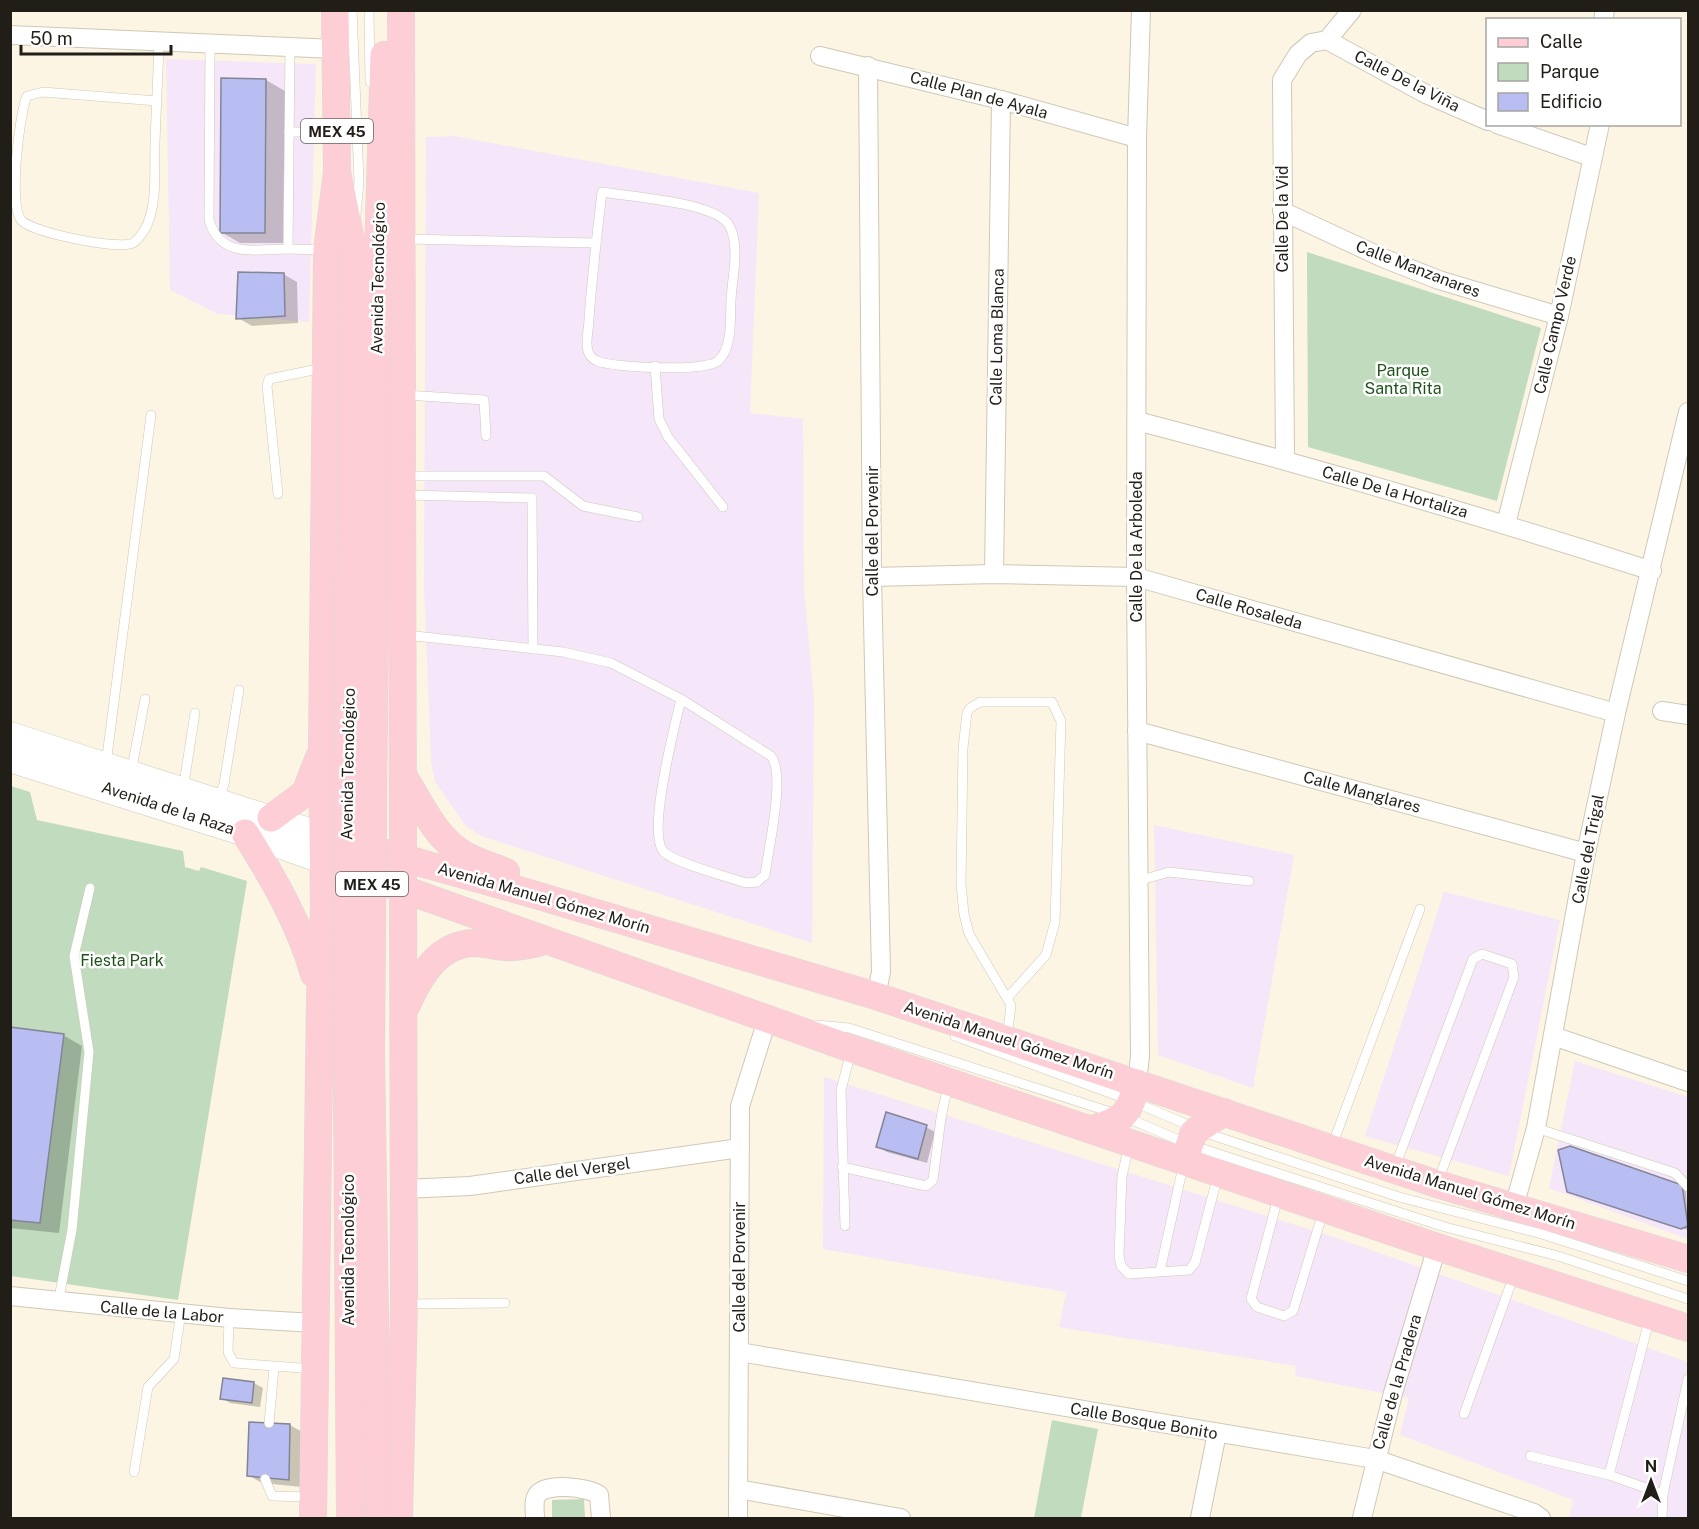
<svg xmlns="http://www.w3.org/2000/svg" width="1699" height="1529" font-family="'Public Sans',sans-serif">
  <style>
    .commercial { fill: #f5e6f9 }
    .green { fill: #c1dbbe }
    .shadow { fill: #0003 }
    .building { fill: #b8bdf2; stroke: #838595; stroke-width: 1.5 }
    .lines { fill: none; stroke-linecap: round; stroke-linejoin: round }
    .service-casing { stroke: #cfc8b6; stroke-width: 10 }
    .minor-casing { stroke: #cfc8b6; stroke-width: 20 }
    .secondary-casing { stroke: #cfc8b6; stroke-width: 27 }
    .primary-casing { stroke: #dbdbda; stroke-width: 28 }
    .service { stroke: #fff; stroke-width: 9 }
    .minor { stroke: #fff; stroke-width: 18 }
    .secondary { stroke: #fff; stroke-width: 26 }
    .primary { stroke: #fdced5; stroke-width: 27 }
    .primary-bridge-casing { stroke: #dbdbda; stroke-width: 28; stroke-linecap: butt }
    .primary-bridge { stroke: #fdced5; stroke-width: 27 }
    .labels { text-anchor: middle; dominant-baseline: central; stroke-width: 5; stroke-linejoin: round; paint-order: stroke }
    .shield { fill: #fff; stroke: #64625d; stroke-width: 1.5 }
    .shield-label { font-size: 15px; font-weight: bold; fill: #211e17 }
    .street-label { font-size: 16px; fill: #211e17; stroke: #fff }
    .park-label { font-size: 16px; fill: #1d531a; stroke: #fff }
  </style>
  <rect width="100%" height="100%" fill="#fdf5e3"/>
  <!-- commercial -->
  <g class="commercial">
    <polygon points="166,59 316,64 309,322 218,314 170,290"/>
    <polygon points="454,136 759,193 750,413 803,419 804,587 814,701 812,943 481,836 466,826 435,782 431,762 424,584 426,137"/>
    <polygon points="1154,825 1294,855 1253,1088 1158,1055"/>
    <polygon points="1444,892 1560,920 1509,1176 1365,1136"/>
    <polygon points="1575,1061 1688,1097 1688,1239 1549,1188"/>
    <polygon points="824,1077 1337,1238 1688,1362 1688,1518 1569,1518 1573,1500 1400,1435 1409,1398 1295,1376 1296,1366 1059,1327 1066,1292 823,1249"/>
  </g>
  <!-- green -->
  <g class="green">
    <polygon points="1307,252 1541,328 1497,501 1308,447"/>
    <polygon points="11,786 30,792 37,820 183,851 185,867 199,871 201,867 247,881 178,1300 11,1276"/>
    <polygon points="1052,1420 1098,1429 1081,1518 1034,1518"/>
    <polygon points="584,1499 585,1518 552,1518 552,1500"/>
  </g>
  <!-- shadow -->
  <g class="shadow">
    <polygon points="266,80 285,91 283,243 240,243 221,232"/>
    <polygon points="283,274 297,282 298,323 252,326 238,318"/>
    <polygon points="10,1029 63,1035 82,1046 59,1233 10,1228"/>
    <polygon points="926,1127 935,1132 927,1163 887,1152 878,1147"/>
    <polygon points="1570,1148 1686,1189 1688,1230 1573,1193"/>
    <polygon points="254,1383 263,1388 260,1407 230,1403 222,1398"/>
    <polygon points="290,1425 304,1433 302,1487 262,1483 248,1475"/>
  </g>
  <!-- building -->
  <g class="building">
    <polygon points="221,78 266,79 265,233 220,233"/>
    <polygon points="238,272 284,273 285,316 236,319"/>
    <polygon points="10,1027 64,1034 40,1223 10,1220"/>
    <polygon points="886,1112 927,1125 918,1159 876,1147"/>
    <polygon points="1570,1146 1682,1185 1688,1226 1681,1229 1567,1192 1558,1150"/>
    <polygon points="223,1378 254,1382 252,1403 220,1399"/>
    <polygon points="249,1422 290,1424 289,1480 247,1476"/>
  </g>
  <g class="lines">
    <!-- service casing -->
    <g class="service-casing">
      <g id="service">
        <polyline points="352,10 359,181 356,215"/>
        <polyline points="369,10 370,82"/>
        <path d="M210 45 209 220C220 259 256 249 288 249L290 48"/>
        <path d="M157 101 43 92 27 96C19 114 8 209 22 221 35 233 117 250 133 243 138 240 142 234 145 229 158 205 154 171 155 144 156 110 158 77 159 43"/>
        <polyline points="289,132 335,132"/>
        <path d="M602 192C629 197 719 202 730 227 740 247 732 279 731 300 730 318 733 348 718 361 705 372 614 368 597 361 593 359 589 355 588 351 585 342 589 328 589 319 592 277 597 234 602 192Z"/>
        <polyline points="405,239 596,243"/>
        <polyline points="288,249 324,250"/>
        <polyline points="655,366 659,419 668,437 723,507"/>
        <polyline points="405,395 484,400 486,436"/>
        <polyline points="405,476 544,476 583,506 638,517"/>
        <polyline points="278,494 267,386 269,379 323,368"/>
        <polyline points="405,495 532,498 533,649"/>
        <path d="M406 635 563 652 611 663 681 699 771 756C786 775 768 850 765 875L757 882 746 883C728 877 675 863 664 852 646 834 675 726 681 699"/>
        <polyline points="106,764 151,415"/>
        <polyline points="131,773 145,699"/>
        <polyline points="183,790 195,713"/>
        <polyline points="219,799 224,784 239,690"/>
        <polyline points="1138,881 1169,872 1249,881"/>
        <polyline points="818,1025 849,1028 1123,1116 1188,1144 1249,1164 1445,1227 1558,1256 1688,1299"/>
        <polyline points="955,1036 1132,1101 1209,1134 1399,1197 1542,1234 1688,1281"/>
        <polyline points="1007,1038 1011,1005 969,934 964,914 961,884 963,748 967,713 970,708 980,702 1052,702 1061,721 1055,922 1046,955 1008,997"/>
        <polyline points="1536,1128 1675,1173 1688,1187"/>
        <polyline points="1129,1145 1122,1176 1119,1256 1121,1266 1129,1274 1189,1270 1195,1263 1218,1175"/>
        <polyline points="1332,1146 1420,909"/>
        <polyline points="842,1167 926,1186 933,1180 941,1118 948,1085"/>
        <polyline points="1395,1167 1473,959 1482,954 1512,964 1514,977 1438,1181"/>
        <polyline points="1279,1194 1251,1299 1257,1307 1284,1316 1293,1311 1323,1212"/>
        <polyline points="845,1226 841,1090 851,1052"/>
        <polyline points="1160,1271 1184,1162"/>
        <polyline points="58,1303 72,1230 89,1052 74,956 90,888"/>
        <polyline points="405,1304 505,1303"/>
        <polyline points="229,1318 228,1352 234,1363 314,1369"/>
        <polyline points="1464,1414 1514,1275"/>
        <polyline points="269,1423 274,1368"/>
        <polyline points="1530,1456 1609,1475 1663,1494"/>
        <polyline points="134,1472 148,1387 174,1359 181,1312"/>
        <polyline points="1609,1475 1650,1317"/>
        <polyline points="265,1479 272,1496 311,1497"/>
        <polyline points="1662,1518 1663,1494 1688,1379"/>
      </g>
    </g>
    <!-- minor casing -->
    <g class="minor-casing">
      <g id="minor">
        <polyline points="1603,20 1605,10"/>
        <polyline points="10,35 336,49"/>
        <polyline points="1327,40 1426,94 1488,121"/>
        <polyline points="820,56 1001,100 1137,138"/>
        <polyline points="868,66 872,577 881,972 876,996"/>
        <polyline points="1497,124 1591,157"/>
        <polyline points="1282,211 1383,258 1439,280 1559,316"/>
        <path d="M1137 421C1310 466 1481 516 1652 571"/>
        <polyline points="1285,460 1282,80 1298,54 1311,43 1327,40 1352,10"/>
        <polyline points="1506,524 1559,316 1600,124"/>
        <polyline points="994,574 1001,100"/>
        <polyline points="872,577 994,574 1136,577 1616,713"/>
        <polyline points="1662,711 1688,715"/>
        <polyline points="1137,731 1586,853"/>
        <polyline points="1553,1036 1688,1082"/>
        <polyline points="1137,1083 1140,1056 1136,577 1137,138 1141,10"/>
        <polyline points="404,1189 470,1186 740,1148"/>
        <polyline points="1514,1207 1536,1128 1586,853 1616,713 1688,412"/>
        <polyline points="10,1296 229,1318 315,1323"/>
        <polyline points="739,1352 1375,1459 1534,1513 1541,1518"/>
        <polyline points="738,1489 901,1518"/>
        <path d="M535 1518C535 1511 533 1501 537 1495 546 1482 588 1487 599 1495L601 1518"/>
        <polyline points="738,1518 740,1106 767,1020"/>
        <polyline points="1200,1518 1217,1433"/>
        <polyline points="1362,1518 1393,1393 1437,1247"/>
      </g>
    </g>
    <!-- secondary casing -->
    <g class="secondary-casing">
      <g id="secondary">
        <polyline points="10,735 324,836"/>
        <polyline points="10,759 245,833 324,861"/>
      </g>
    </g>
    <!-- primary casing -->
    <g class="primary-casing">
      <g id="primary">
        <polyline points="335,10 337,172 353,249"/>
        <polyline points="378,249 384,55"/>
        <path d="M404 777C422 805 434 836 463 854 476 862 492 866 506 872"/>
        <polyline points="271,818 305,793 319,757"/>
        <path d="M245 833C273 878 299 922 314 974"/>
        <polyline points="324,836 529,893 876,996 1437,1184 1688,1259"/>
        <polyline points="324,861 852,1049 1437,1247 1688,1328"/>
        <path d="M407 1005C419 977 438 944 474 943 485 943 496 947 506 947 517 948 528 945 538 943"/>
        <path d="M1092 1129C1124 1119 1129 1116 1137 1083"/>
        <polyline points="1184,1160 1194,1132 1224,1112"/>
        <polyline points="313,1518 320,997 324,907 322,748 327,250 337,172"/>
        <polyline points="399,1518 404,1304 401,10"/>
      </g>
    </g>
    <!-- service -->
    <use href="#service" class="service"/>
    <!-- minor -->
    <use href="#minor" class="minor"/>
    <!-- secondary -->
    <use href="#secondary" class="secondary"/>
    <!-- primary -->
    <use href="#primary" class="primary"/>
    <!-- primary-bridge casing -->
    <g class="primary-bridge-casing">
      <g id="primary-bridge">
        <polyline points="350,1518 346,947 353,249"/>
        <polyline points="378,1518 371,1052 378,249"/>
      </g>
    </g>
    <!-- primary-bridge -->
    <use href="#primary-bridge" class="primary-bridge"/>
  </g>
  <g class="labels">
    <!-- shield labels -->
    <g class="shield">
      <rect x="301" y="119" width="72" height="24" rx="4.5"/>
      <rect x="336" y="872" width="72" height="24" rx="4.5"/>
    </g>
    <g class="shield-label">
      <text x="337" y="131">MEX 45</text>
      <text x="372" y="884">MEX 45</text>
    </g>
    <!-- street labels -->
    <g class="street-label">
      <text transform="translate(1407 81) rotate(27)">Calle De la Viña</text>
      <text transform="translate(979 95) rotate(15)">Calle Plan de Ayala</text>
      <text transform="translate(1282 219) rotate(-90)">Calle De la Vid</text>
      <text transform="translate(1418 269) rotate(21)">Calle Manzanares</text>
      <text transform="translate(378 278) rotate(-89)">Avenida Tecnológico</text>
      <text transform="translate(1555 325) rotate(-77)">Calle Campo Verde</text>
      <text transform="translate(997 337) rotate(-89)">Calle Loma Blanca</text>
      <text transform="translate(1395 492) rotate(16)">Calle De la Hortaliza</text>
      <text transform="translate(872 531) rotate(-90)">Calle del Porvenir</text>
      <text transform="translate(1136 547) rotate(-90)">Calle De la Arboleda</text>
      <text transform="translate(1249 609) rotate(16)">Calle Rosaleda</text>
      <text transform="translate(348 764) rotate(-89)">Avenida Tecnológico</text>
      <text transform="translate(1362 792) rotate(15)">Calle Manglares</text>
      <text transform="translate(168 808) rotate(18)">Avenida de la Raza</text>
      <text transform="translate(1588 849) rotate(-79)">Calle del Trigal</text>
      <text transform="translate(544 898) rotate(16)">Avenida Manuel Gómez Morín</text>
      <text transform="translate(1009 1040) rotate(18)">Avenida Manuel Gómez Morín</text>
      <text transform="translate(572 1171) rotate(-8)">Calle del Vergel</text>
      <text transform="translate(1470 1192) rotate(17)">Avenida Manuel Gómez Morín</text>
      <text transform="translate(348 1250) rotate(-90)">Avenida Tecnológico</text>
      <text transform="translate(739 1267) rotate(-90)">Calle del Porvenir</text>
      <text transform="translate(162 1312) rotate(5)">Calle de la Labor</text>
      <text transform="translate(1397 1382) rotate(-74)">Calle de la Pradera</text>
      <text transform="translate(1144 1421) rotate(10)">Calle Bosque Bonito</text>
    </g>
    <!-- park labels -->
    <g class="park-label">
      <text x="1403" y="370">Parque<tspan x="1403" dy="18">Santa Rita</tspan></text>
      <text x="122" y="960">Fiesta Park</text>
    </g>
  </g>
  <!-- border -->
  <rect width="1699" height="1529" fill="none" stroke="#211e17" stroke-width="24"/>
  <!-- legend -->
  <rect x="1486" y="18" width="195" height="108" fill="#ffffff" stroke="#a6a5a2" stroke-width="1.5"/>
  <rect x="1498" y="38" width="30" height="9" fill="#fdced5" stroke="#a6a5a2" stroke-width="1.5"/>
  <text x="1540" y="48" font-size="18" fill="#211e17">Calle</text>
  <rect x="1498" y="63" width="30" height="18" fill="#c1dbbe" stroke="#a6a5a2" stroke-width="1.5"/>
  <text x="1540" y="78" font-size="18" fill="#211e17">Parque</text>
  <rect x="1498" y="93" width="30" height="18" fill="#b8bdf2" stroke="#a6a5a2" stroke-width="1.5"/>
  <text x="1540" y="108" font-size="18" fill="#211e17">Edificio</text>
  <!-- north arrow -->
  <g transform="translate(1651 1481)" stroke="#ffffff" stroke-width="4.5" paint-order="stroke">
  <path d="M0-4.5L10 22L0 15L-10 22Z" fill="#211e17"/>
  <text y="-9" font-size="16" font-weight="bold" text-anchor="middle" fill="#211e17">N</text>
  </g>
  <!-- scale -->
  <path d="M21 45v9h150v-9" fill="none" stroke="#211e17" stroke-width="3"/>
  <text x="30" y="45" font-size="18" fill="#211e17" stroke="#ffffff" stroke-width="4.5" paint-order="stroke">50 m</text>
</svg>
